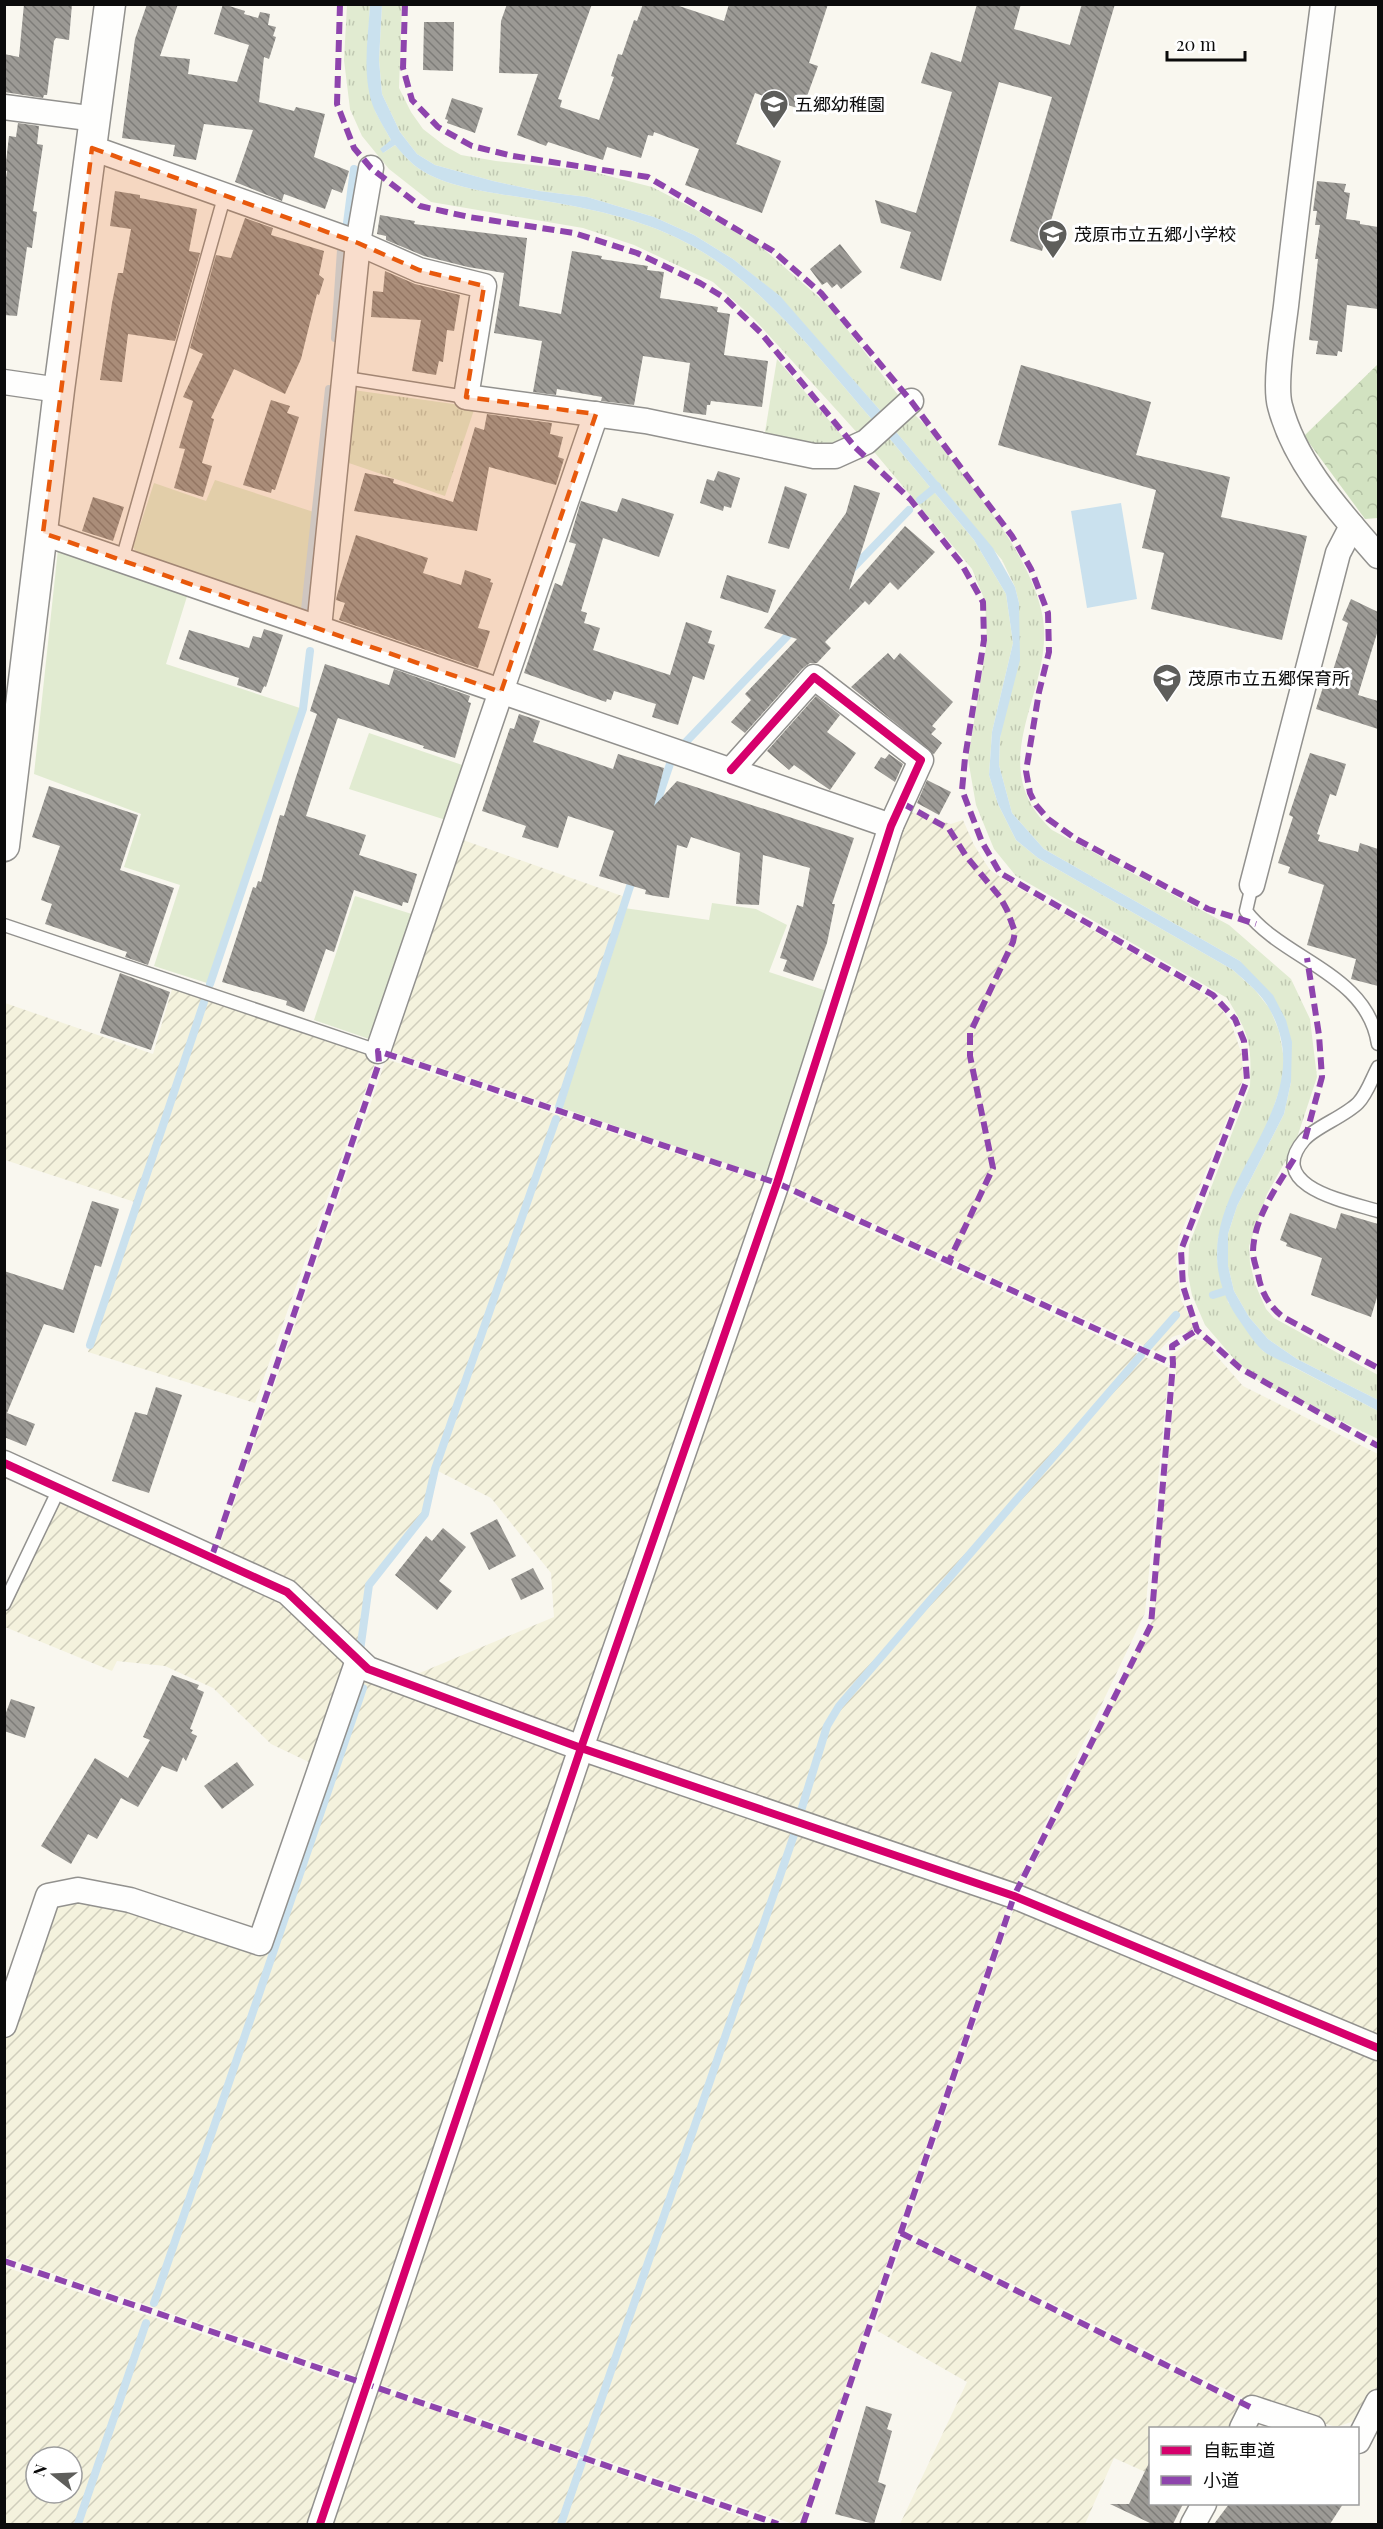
<svg xmlns="http://www.w3.org/2000/svg" width="1383" height="2529" font-family="'Playfair Display','Noto Sans JP',serif">
  <style>
    .farmland { fill: url(#farmland-furrows); fill-rule: evenodd }
    .grass { fill: url(#grass-tufts) }
    .forest { fill: url(#forest-crowns) }
    .garden { fill: #e1ebd1 }
    .water { fill: #cae1ee }
    .lines { fill: none; stroke-linecap: round; stroke-linejoin: round }
    .stream { stroke: #cae1ee; stroke-width: 8 }
    .building { fill: url(#building-back-hatch) }
    .service-casing { stroke: #92918e; stroke-width: 15 }
    .minor-casing { stroke: #92918e; stroke-width: 27 }
    .tertiary-casing { stroke: #92918e; stroke-width: 33 }
    .service { stroke: #fefefd; stroke-width: 12 }
    .minor { stroke: #fefefd; stroke-width: 24 }
    .tertiary { stroke: #fefefd; stroke-width: 30 }
    .quiet { stroke: #8e44ad; stroke-width: 6; stroke-dasharray: 12 6; stroke-linecap: butt }
    .cycleway-casing { stroke: #fff; stroke-width: 11 }
    .cycleway { stroke: #d6006c; stroke-width: 8 }
    .marked { fill: #e8590c; fill-opacity: 0.2; stroke: #e8590c; stroke-width: 4.5; stroke-dasharray: 12 8; stroke-linejoin: round }
    .labels { text-anchor: middle; dominant-baseline: central; stroke-width: 6; stroke-linejoin: round; paint-order: stroke }
    .poi-label { font-size: 18px; fill: #0b0b0b; stroke: #fff; text-anchor: start }
  </style>
  <defs>
    <pattern id="farmland-furrows" width="10" height="10" patternUnits="userSpaceOnUse" patternTransform="scale(1.5)"><rect width="10" height="10" fill="#f4f2dd"/><path d="M-1 1l2-2M0 10L10 0M9 11l2-2" fill="none" stroke="#d0cebc"/></pattern>
    <pattern id="grass-tufts" width="24" height="20" patternUnits="userSpaceOnUse" patternTransform="scale(1.5)"><rect width="24" height="20" fill="#e1ebd1"/><path d="M3 7l-1-3M5 7V3M7 7l1-3M15 17l-1-3M17 17v-4M19 17l1-3" fill="none" stroke="#c0c8b2"/></pattern>
    <pattern id="forest-crowns" width="20" height="18" patternUnits="userSpaceOnUse" patternTransform="scale(1.5)"><rect width="20" height="18" fill="#d2e2c1"/><path d="M2 6a3 3 0 1 1 6 0M12 15a3 3 0 1 1 6 0" fill="none" stroke="#b3c1a4"/></pattern>
    <pattern id="building-back-hatch" width="6" height="6" patternUnits="userSpaceOnUse" patternTransform="scale(1.5)"><rect width="6" height="6" fill="#9c9a95"/><path d="M-1 5l2 2M0 0l6 6M5-1l2 2" fill="none" stroke="#7d7c78"/></pattern>
  </defs>
  <rect width="100%" height="100%" fill="#f9f7ef"/>
  <!-- farmland -->
  <g class="farmland">
    <polygon points="904,810 951,824 963,820 974,845 990,870 1010,883 1202,993 1220,1007 1231,1023 1242,1055 1243,1079 1179,1238 1176,1262 1181,1300 1194,1325 1191,1331 1172,1337 1158,1352 782,1182"/>
    <polygon points="460,839 625,897 624,908 559,1107 395,1053 390,1046"/>
    <polygon points="172,989 367,1050 375,1063 255,1403 88,1352 138,1203 5,1160 5,1003 153,1054"/>
    <polygon points="386,1059 766,1183 580,1736 410,1677 554,1617 551,1573 491,1498 436,1470 425,1514 369,1585 360,1651 312,1596 267,1570 222,1552 220,1544"/>
    <polygon points="778,1189 1169,1368 1145,1613 1015,1887 590,1742"/>
    <polygon points="1194,1339 1208,1342 1214,1353 1243,1386 1378,1454 1378,2041 1022,1890 1154,1617 1176,1372 1170,1356"/>
    <polygon points="61,1501 290,1602 347,1665 313,1764 271,1744 213,1688 165,1666 117,1661 112,1671 5,1627 4,1614"/>
    <polygon points="366,1678 574,1755 365,2379 5,2257 5,2036 52,1905 83,1896 265,1949 355,1685"/>
    <polygon points="584,1760 1008,1903 801,2519 790,2523 376,2383"/>
    <polygon points="1014,1908 1378,2060 1378,2388 1363,2418 1336,2427 1245,2399 906,2231"/>
    <polygon points="904,2238 1240,2406 1244,2412 1236,2428 1150,2428 1150,2474 1114,2458 1085,2524 900,2524 967,2382 874,2329"/>
    <path d="M5 2267 362 2388 316 2524H5ZM36 2457H72V2493H36Z"/>
    <polygon points="373,2389 762,2524 328,2524"/>
  </g>
  <!-- grass -->
  <g class="grass">
    <path d="M347 5H370L367 55 375 111 391 140 383 153 395 145C401 151 407 159 414 165 443 189 503 194 539 200 587 208 639 218 683 241 763 282 817 357 876 424L861 437 754 319 713 282 634 245 583 228 431 202 389 169 362 136 350 109 344 60Z"/>
    <polygon points="382,5 402,5 399,88 411,112 423,129 445,146 461,155 496,161 589,171 652,187 689,206 759,245 829,306 902,400 885,416 779,296 733,259 694,235 654,217 587,197 539,191 493,181 435,165 417,154 400,132 382,94 379,60"/>
    <polygon points="777,359 850,445 821,450 764,438"/>
    <polygon points="353,390 475,407 445,496 346,462"/>
    <path d="M911 411 927 427C966 481 1025 545 1041 609 1061 687 977 760 1052 830L1229 925 1291 979 1310 1019 1317 1077 1295 1144 1267 1194 1249 1246 1250 1263 1255 1284 1266 1309 1274 1318 1378 1375V1400L1297 1359 1268 1339 1249 1317 1234 1291 1228 1266V1234L1237 1206 1284 1114 1291 1082V1042L1240 961 1044 849 1012 813 999 765 1000 738 1019 603 1015 587 1002 560 892 427Z"/>
    <path d="M885 433 974 540 1006 594 1013 643 992 732 989 775 998 804 1016 840 1038 858 1233 970 1255 990 1270 1009 1279 1031 1284 1059 1282 1082 1271 1115 1218 1238 1217 1260 1228 1302 1263 1351 1378 1411V1439L1262 1383 1236 1361 1205 1325 1192 1295 1188 1275 1189 1245 1250 1086C1252 1043 1249 1034 1227 998L1016 876 994 849 976 805 968 759 987 641 985 601 972 569 870 447Z"/>
  </g>
  <!-- forest -->
  <polygon class="forest" points="1378,364 1378,518 1365,519 1304,436"/>
  <!-- garden -->
  <g class="garden">
    <polygon points="215,480 326,516 313,619 139,557 133,547 154,483 206,501"/>
    <polygon points="58,549 189,590 166,664 303,709 210,984 154,966 180,885 124,867 141,814 34,774"/>
    <polygon points="369,733 468,767 449,821 349,789"/>
    <polygon points="355,896 418,916 375,1041 314,1020"/>
    <polygon points="712,903 756,909 787,925 769,972 833,993 770,1178 559,1107 624,908 709,920"/>
  </g>
  <!-- water -->
  <g class="water">
    <path d="M370 5H382L379 60 382 94 400 132 417 154 435 165 493 181 539 191 587 197 654 217 694 235 733 259 780 296 885 416 876 424C817 357 763 282 683 241 639 218 587 208 539 200 503 194 443 189 414 165 407 159 401 152 395 145L383 153 380 149 391 140C386 131 380 121 375 111 361 79 368 39 370 5Z"/>
    <path d="M892 427 993 548 1015 587 1019 603 1020 660 1000 738 999 765 1012 813 1044 849 1240 961 1273 995 1286 1020 1292 1042 1291 1082 1284 1114 1237 1206 1228 1234V1266L1234 1291 1249 1317 1268 1339 1297 1359 1378 1400V1411C1350 1396 1322 1382 1294 1367 1284 1362 1270 1357 1262 1350 1252 1340 1245 1328 1237 1317 1161 1201 1330 1120 1270 1010 1262 994 1246 982 1233 970L1038 858 1016 840 998 804 989 775 992 732 1013 643 1006 594 974 540 885 433Z"/>
    <polygon points="1121,503 1137,599 1087,608 1071,511"/>
  </g>
  <g class="lines">
    <!-- stream -->
    <g class="stream">
      <polyline points="347,223 354,169"/>
      <polyline points="335,338 341,250"/>
      <polyline points="920,500 937,486"/>
      <polyline points="851,570 909,510"/>
      <polyline points="305,610 329,389"/>
      <polyline points="682,746 795,628"/>
      <polyline points="654,811 672,758"/>
      <polyline points="210,984 303,709 310,651"/>
      <polyline points="559,1107 633,877"/>
      <polyline points="1213,1295 1229,1290"/>
      <polyline points="90,1345 204,1002"/>
      <polyline points="1147,1348 1176,1315"/>
      <polyline points="360,1651 369,1585 425,1514 435,1469 556,1119"/>
      <polyline points="800,1814 827,1726 839,1706 1141,1355"/>
      <polyline points="154,2303 363,1688"/>
      <polyline points="583,2453 795,1832"/>
      <polyline points="78,2524 146,2323"/>
      <polyline points="561,2524 582,2462"/>
    </g>
  </g>
  <!-- building -->
  <g class="building">
    <polygon points="24,4 72,4 69,40 56,38 54,41 47,95 44,95 43,98 4,92 4,54 19,57"/>
    <polygon points="147,4 178,4 160,56 190,59 188,74 237,82 249,45 214,34 223,4 245,11 244,14 258,18 260,12 270,14 268,25 276,27 273,36 276,37 269,59 264,57 259,102 294,111 296,107 325,114 314,157 349,171 342,193 332,189 325,209 284,194 282,201 235,182 253,130 204,124 196,160 173,156 175,145 122,138 135,39"/>
    <polygon points="507,4 592,4 558,99 562,100 560,107 599,120 614,77 611,76 618,54 622,55 634,20 637,21 643,4 673,4 724,21 729,4 828,4 809,63 818,66 802,110 755,93 736,144 781,161 762,213 685,185 699,149 654,132 653,136 648,135 641,158 607,147 603,160 548,142 546,146 517,135 538,74 499,73 501,21"/>
    <polygon points="977,4 1021,4 1014,29 1070,45 1082,4 1115,4 1042,251 1010,241 1052,97 999,82 941,281 900,268 911,232 881,223 875,200 916,213 952,92 921,83 931,52 961,62"/>
    <polygon points="424,22 454,22 453,71 423,70"/>
    <polygon points="452,98 483,108 475,133 447,123 448,120 445,119"/>
    <polygon points="18,123 39,126 37,144 43,145 33,211 37,212 32,248 27,247 17,316 4,315 4,191 7,171 5,171 9,136 16,137"/>
    <polygon points="1317,181 1346,184 1344,192 1350,193 1346,219 1360,221 1360,224 1378,227 1378,309 1347,305 1342,352 1338,351 1337,356 1316,354 1318,341 1309,340 1318,259 1315,259 1320,225 1315,225 1317,211 1313,211"/>
    <polygon points="115,191 140,195 140,198 197,209 189,251 200,253 175,341 128,334 122,382 100,380 112,303 118,273 123,273 131,229 110,226"/>
    <polygon points="380,215 415,221 414,224 527,238 519,306 561,314 572,251 602,256 601,259 648,266 647,270 664,272 660,298 718,307 717,312 730,314 724,355 768,361 762,407 711,401 710,405 707,405 706,415 683,412 690,363 643,356 634,405 601,401 602,397 557,389 556,395 533,392 542,341 494,333 504,273 468,267 424,256 386,240 386,236 377,234"/>
    <polygon points="245,218 273,228 271,235 324,251 319,275 324,279 319,295 317,294 301,359 285,394 234,369 211,418 214,419 202,463 212,466 203,497 174,488 185,449 179,448 193,401 183,397 203,354 190,348 216,255 231,258"/>
    <polygon points="840,244 862,272 841,289 837,284 832,288 827,282 822,285 810,269"/>
    <polygon points="385,271 415,284 460,295 454,331 447,330 443,362 439,361 436,375 412,371 421,320 371,317 373,291 383,292"/>
    <polygon points="1021,365 1151,402 1136,455 1230,477 1221,517 1307,536 1282,640 1151,609 1164,553 1142,548 1156,490 998,445"/>
    <polygon points="271,400 290,406 287,413 299,417 275,490 272,489 271,493 243,485"/>
    <polygon points="487,414 552,423 550,434 563,437 558,457 564,459 556,485 489,467 477,531 354,511 365,473 394,479 393,483 453,502 475,427 484,430"/>
    <polygon points="718,471 740,478 731,508 724,506 723,511 700,503 707,479 714,481"/>
    <polygon points="854,485 880,493 849,590 905,526 935,552 898,590 890,582 869,605 865,601 825,642 831,648 817,663 810,663 803,668 745,733 731,722 751,700 745,694 797,639 764,628 846,513"/>
    <polygon points="785,486 807,494 789,549 768,543"/>
    <polygon points="93,497 124,507 113,541 82,531"/>
    <polygon points="622,498 674,514 659,557 603,538 581,611 587,613 584,623 600,628 593,650 670,675 686,622 712,631 708,643 715,645 704,680 693,676 678,725 652,717 656,704 614,691 611,700 607,699 606,702 524,673 555,583 562,586 576,544 569,542 581,501 617,512"/>
    <polygon points="356,535 428,558 423,573 461,585 465,570 491,579 490,582 493,583 478,628 490,631 478,668 339,620 345,603 336,600 337,595"/>
    <polygon points="727,575 776,590 768,613 720,598"/>
    <polygon points="1351,599 1378,612 1378,630 1358,695 1378,701 1378,729 1316,709 1324,684 1328,686 1348,623 1342,620"/>
    <polygon points="264,629 283,635 266,687 264,686 261,693 237,685 239,678 179,659 189,630 249,648 253,636 261,638"/>
    <polygon points="888,653 894,660 900,653 953,702 932,726 936,729 931,734 942,743 934,754 851,687"/>
    <polygon points="325,664 389,685 394,669 470,696 468,702 471,703 455,758 423,748 424,746 338,718 337,720 306,816 366,835 359,855 417,874 408,903 403,902 402,906 354,890 334,952 326,949 304,1012 286,1005 287,1001 222,982 253,887 256,888 258,881 261,882 280,815 284,816 296,777 317,714 310,711"/>
    <polygon points="816,696 840,715 827,732 856,753 830,790 794,765 789,770 767,751"/>
    <polygon points="519,714 540,721 533,742 613,769 618,754 664,768 654,806 677,781 854,838 832,904 835,904 827,943 813,981 783,971 787,960 780,958 797,905 803,907 810,868 763,855 759,905 736,904 740,853 691,837 687,848 677,845 669,898 655,896 645,894 646,890 599,876 614,831 568,816 558,848 522,837 526,826 482,811 510,728 514,729"/>
    <polygon points="1310,753 1346,764 1336,796 1330,794 1317,834 1320,835 1318,841 1358,852 1360,843 1378,849 1378,986 1351,979 1356,959 1307,945 1324,885 1288,873 1290,867 1278,863 1293,817 1289,815"/>
    <polygon points="889,754 903,764 895,782 874,768 881,757 885,759"/>
    <polygon points="927,780 951,792 939,815 917,803"/>
    <polygon points="49,786 138,815 120,870 174,888 148,965 125,957 127,952 45,924 52,904 41,900 60,846 32,837"/>
    <polygon points="120,973 170,992 151,1050 100,1033"/>
    <polygon points="92,1201 119,1209 101,1267 95,1265 74,1333 44,1324 7,1413 35,1424 26,1446 4,1437 4,1271 63,1290"/>
    <polygon points="1290,1213 1336,1229 1341,1213 1378,1224 1378,1294 1371,1317 1311,1295 1322,1258 1286,1246 1287,1243 1280,1240"/>
    <polygon points="156,1387 182,1395 149,1493 112,1481 135,1412 147,1415"/>
    <polygon points="497,1519 516,1556 489,1570 470,1533"/>
    <polygon points="443,1528 466,1547 439,1581 452,1591 437,1610 395,1575 426,1536 432,1541"/>
    <polygon points="533,1568 544,1589 521,1600 511,1579"/>
    <polygon points="172,1675 199,1685 197,1689 204,1692 190,1729 193,1730 191,1733 197,1736 186,1761 183,1757 177,1772 162,1766 138,1807 121,1798 97,1839 88,1834 71,1864 41,1846 95,1758 128,1778 150,1740 143,1737"/>
    <polygon points="11,1699 35,1707 25,1738 4,1731 4,1718"/>
    <polygon points="237,1762 254,1785 222,1809 204,1786"/>
    <polygon points="866,2406 892,2414 887,2429 892,2431 878,2482 886,2485 874,2524 835,2514"/>
    <polygon points="1150,2461 1150,2504 1183,2504 1173,2524 1152,2524 1110,2504 1129,2504"/>
    <polygon points="1229,2504 1343,2504 1330,2524 1214,2524"/>
  </g>
  <g class="lines">
    <!-- service casing -->
    <g class="service-casing">
      <g id="service">
        <polyline points="346,378 466,397"/>
        <polyline points="122,560 225,194"/>
        <path d="M1252 885 1246 911C1283 960 1367 973 1378 1044"/>
        <polyline points="4,925 378,1051"/>
        <path d="M1378 1067C1372 1078 1367 1094 1358 1103 1344 1117 1315 1127 1304 1140 1264 1187 1349 1202 1378 1211"/>
        <polyline points="4,1604 60,1487"/>
      </g>
    </g>
    <!-- minor casing -->
    <g class="minor-casing">
      <g id="minor">
        <path d="M1323 4C1310 105 1297 206 1286 306 1283 330 1274 385 1280 406 1295 464 1340 512 1378 556"/>
        <polyline points="4,107 96,119"/>
        <polyline points="92,148 358,243 419,270 484,286 466,397 646,421 814,456 835,456 866,442 911,401"/>
        <polyline points="4,382 59,390"/>
        <polyline points="43,533 891,826"/>
        <polyline points="319,628 358,243 371,168"/>
        <polyline points="1252,885 1338,553 1352,526"/>
        <polyline points="378,1051 596,414"/>
        <polyline points="4,1463 287,1592 368,1669 581,1748 1014,1896 1378,2048"/>
        <polyline points="4,2025 48,1896 78,1890 130,1900 260,1943 358,1660"/>
        <polyline points="1242,2428 1252,2408 1313,2428"/>
        <polyline points="1358,2441 1378,2402"/>
        <polyline points="320,2524 581,1748 777,1183 891,826 921,760 814,677 731,770"/>
        <polyline points="1193,2524 1204,2504"/>
      </g>
    </g>
    <!-- tertiary casing -->
    <g class="tertiary-casing">
      <polyline id="tertiary" points="4,846 59,390 110,4"/>
    </g>
    <!-- service -->
    <use href="#service" class="service"/>
    <!-- minor -->
    <use href="#minor" class="minor"/>
    <!-- tertiary -->
    <use href="#tertiary" class="tertiary"/>
    <!-- quiet -->
    <g class="quiet">
      <polyline points="340,4 337,104 354,148 371,168 420,206 469,217 574,233 637,253 700,283 725,298 761,333 855,447 910,499 961,563 983,602 984,640 965,758 962,790 982,842 1000,873 1213,995 1235,1019 1244,1041 1247,1080 1181,1250 1183,1286 1197,1330 1240,1368 1378,1446"/>
      <polyline points="405,4 403,68 412,100 438,127 472,146 513,156 648,177 773,251 821,293 911,401 1012,536 1031,569 1048,613 1049,652 1039,692 1026,771 1030,793 1036,805 1048,819 1076,839 1208,909 1256,924"/>
      <polyline points="902,803 949,829 966,856 1000,897 1007,910 1015,932 1013,942 970,1033 970,1056 993,1168 949,1261"/>
      <polyline points="1305,1139 1322,1077 1319,1035 1307,958"/>
      <path d="M1294 1159C1277 1186 1254 1218 1253 1251 1253 1259 1256 1267 1258 1274 1261 1292 1269 1306 1283 1317L1378 1368"/>
      <polyline points="212,1556 379,1063 378,1051 777,1183 1173,1364"/>
      <polyline points="901,2233 1252,2408"/>
      <polyline points="4,2261 778,2524"/>
      <polyline points="803,2524 1014,1896 1151,1625 1173,1364 1172,1346 1197,1330"/>
    </g>
    <!-- cycleway casing -->
    <g class="cycleway-casing">
      <g id="cycleway">
        <polyline points="4,1463 287,1592 368,1669 581,1748 1014,1896 1378,2048"/>
        <polyline points="320,2524 581,1748 777,1183 891,826 921,760 814,677 731,770"/>
      </g>
    </g>
    <!-- cycleway -->
    <use href="#cycleway" class="cycleway"/>
  </g>
  <!-- marked area -->
  <path class="marked" d="M92 148 358 243 419 270 484 286 466 397 596 414 501 692 43 533Z"/>
  <!-- icons -->
  <defs>
    <g id="school-pin" transform="scale(1.5)"><path d="M0 17L-7.5 6A9.5 9.5 0 1 1 7.5 6Z" fill="#5e5e5b" stroke="#fff"/><path d="M0-5L7-2L0 1L-7-2ZM-4 1L0 2.5L4 1V4Q0 6-4 4Z" fill="#fff"/></g>
  </defs>
  <g fill-rule="evenodd">
    <use href="#school-pin" x="774" y="104"/>
    <use href="#school-pin" x="1053" y="234"/>
    <use href="#school-pin" x="1167" y="678"/>
  </g>
  <g class="labels">
    <!-- poi labels -->
    <g class="poi-label">
      <text x="795" y="104">五郷幼稚園</text>
      <text x="1074" y="234">茂原市立五郷小学校</text>
      <text x="1188" y="678">茂原市立五郷保育所</text>
    </g>
  </g>
  <!-- border -->
  <rect width="1383" height="2529" fill="none" stroke="#0b0b0b" stroke-width="12"/>
  <!-- legend -->
  <rect x="1149" y="2427" width="210" height="78" fill="#ffffff" stroke="#9d9d9d" stroke-width="1.5"/>
  <rect x="1161" y="2446" width="30" height="9" fill="#d6006c" stroke="#9d9d9d" stroke-width="1.5"/>
  <text x="1203" y="2457" font-size="18" fill="#0b0b0b">自転車道</text>
  <rect x="1161" y="2476" width="30" height="9" fill="#8e44ad" stroke="#9d9d9d" stroke-width="1.5"/>
  <text x="1203" y="2487" font-size="18" fill="#0b0b0b">小道</text>
  <!-- north arrow -->
  <g transform="translate(54 2475) rotate(288)"><circle r="28" fill="#ffffff" stroke="#9d9d9d" stroke-width="1.5"/>
  <path d="M0-4.5L10 22L0 15L-10 22Z" fill="#5e5e5b"/>
  <text y="-9" font-size="16" font-weight="bold" text-anchor="middle" fill="#0b0b0b">N</text>
  </g>
  <!-- scale -->
  <path d="M1167 51v9h78v-9" fill="none" stroke="#0b0b0b" stroke-width="3"/>
  <text x="1176" y="51" font-size="18" fill="#0b0b0b" stroke="#ffffff" stroke-width="4.5" paint-order="stroke">20 m</text>
</svg>
